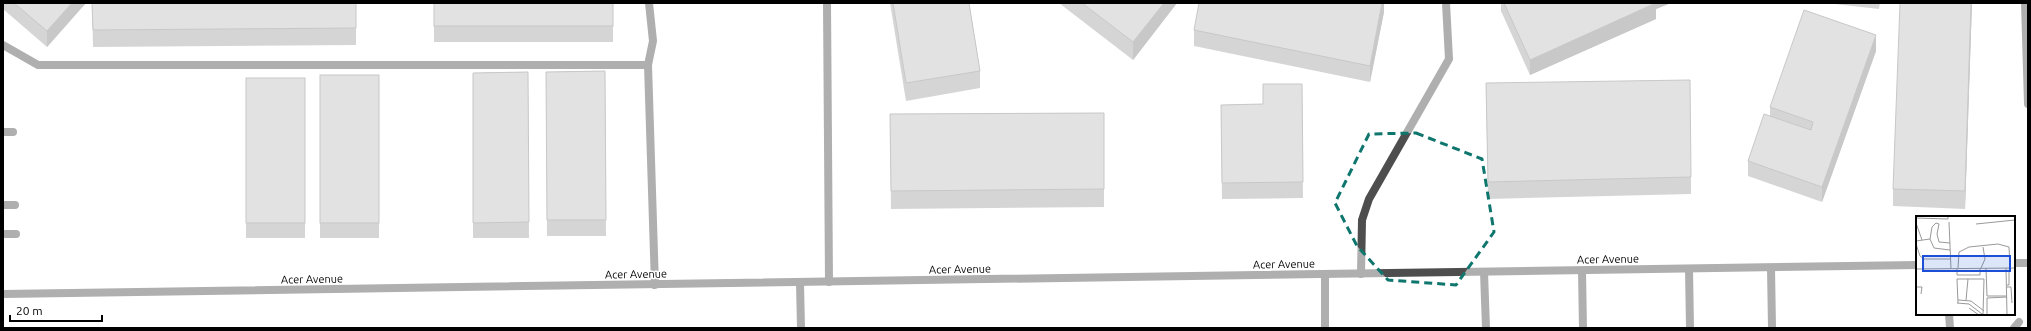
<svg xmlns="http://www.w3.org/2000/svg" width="2031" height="331" font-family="Ubuntu,sans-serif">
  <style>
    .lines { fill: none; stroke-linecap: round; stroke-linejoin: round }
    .service { stroke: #4e4e4e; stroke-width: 8 }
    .minor { stroke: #4e4e4e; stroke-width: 8 }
    .tertiary { stroke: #4e4e4e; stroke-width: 8 }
    .wall { fill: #a3a3a3 }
    .shaded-wall { fill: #858585 }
    .building { fill: #bebebe; stroke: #858585 }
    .marked { fill: none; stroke: #0f766e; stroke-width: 3; stroke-dasharray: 8 5; stroke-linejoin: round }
    .labels { text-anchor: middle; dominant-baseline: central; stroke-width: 3; stroke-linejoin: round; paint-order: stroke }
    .street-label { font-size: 11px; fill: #000; stroke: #fff }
    .inset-road { fill: none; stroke: #999; stroke-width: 1 }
    .view { fill: #1d4ed8; fill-opacity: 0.15; stroke: #1d4ed8; stroke-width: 2 }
    .inset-edge { fill: none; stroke: #000; stroke-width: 2 }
  </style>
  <rect width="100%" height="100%" fill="#fff"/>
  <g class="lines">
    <!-- service -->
    <g class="service">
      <polyline points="649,3 653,41 648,65 655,285"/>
      <polyline points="827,3 829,282"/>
      <polyline points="2025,3 2028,104"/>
      <polyline points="3,45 38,65 648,65"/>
      <polyline points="3,132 13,132"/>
      <polyline points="3,205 15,205"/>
      <polyline points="3,234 16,234"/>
      <polyline points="1771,268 1772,328"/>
      <polyline points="1689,269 1690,328"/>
      <polyline points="1582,271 1583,328"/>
      <polyline points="1484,272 1486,328"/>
      <polyline points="1361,274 1362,220 1369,199 1449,59 1446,3"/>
      <polyline points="1325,275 1325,328"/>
      <polyline points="800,283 801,328"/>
      <polyline points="2014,328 2019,322"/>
    </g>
    <!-- minor -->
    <polyline class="minor" points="1949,314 1950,328"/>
    <!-- tertiary -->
    <g class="tertiary">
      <polyline points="2014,263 2028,263"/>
      <polyline points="3,294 1917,265"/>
    </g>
  </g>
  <!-- wall -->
  <g class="wall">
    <polygon points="3,3 85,3 85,4 47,47 3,9"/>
    <polygon points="92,3 356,3 356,45 93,47"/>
    <rect x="434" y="3" width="179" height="39"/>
    <polygon points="890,3 969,3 980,71 980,88 906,101"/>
    <polygon points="1059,3 1177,3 1133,60"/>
    <polygon points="1384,3 1384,12 1370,82 1194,46 1194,30"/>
    <polygon points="1501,3 1671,3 1656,9 1656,19 1530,75 1501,11"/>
    <polygon points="1826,3 1880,3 1879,9"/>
    <polygon points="1972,3 1965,209 1893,206 1893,189"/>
    <polygon points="1876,51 1822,202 1748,176 1748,161 1770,116 1770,107"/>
    <polygon points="605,71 606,236 547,236 546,72"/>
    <polygon points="528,72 529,238 473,238 473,73"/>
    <rect x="320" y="75" width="59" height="163"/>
    <rect x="246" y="78" width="59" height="160"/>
    <polygon points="1486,83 1691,177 1691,194 1488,199"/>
    <polygon points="1302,84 1303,198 1222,199 1221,105 1263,104"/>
    <polygon points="1104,113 1104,207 891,209 890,114"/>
  </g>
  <!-- shaded-wall -->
  <g class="shaded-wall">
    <polygon points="72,3 85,3 85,4 47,47 47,31"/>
    <polygon points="1164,3 1177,3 1133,60 1133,42"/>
    <polygon points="1382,3 1384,3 1384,12 1370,82 1370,66"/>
    <polygon points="1653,3 1671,3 1656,9 1656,19 1530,75 1530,60"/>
    <polygon points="1971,3 1972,3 1965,209 1965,191"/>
    <polygon points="1876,35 1876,51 1822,202 1822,187"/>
  </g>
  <!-- building -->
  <g class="building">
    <polygon points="14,3 72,3 47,31"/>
    <polygon points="92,3 356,3 356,28 93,30"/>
    <rect x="434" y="3" width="179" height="23"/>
    <polygon points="893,3 969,3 980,71 906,83"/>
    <polygon points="1082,3 1164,3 1133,42"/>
    <polygon points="1199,3 1382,3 1370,66 1194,30"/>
    <polygon points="1504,3 1656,3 1530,60"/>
    <polygon points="1900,3 1971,3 1965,191 1893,189"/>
    <polygon points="1804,10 1876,35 1822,187 1748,161 1764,114 1811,130 1813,122 1770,107"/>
    <polygon points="605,71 606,220 547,220 546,72"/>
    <polygon points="528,72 529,222 473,223 473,73"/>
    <rect x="320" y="75" width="59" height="148"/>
    <rect x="246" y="78" width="59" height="145"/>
    <polygon points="1690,80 1691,177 1488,182 1486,83"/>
    <polygon points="1263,84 1302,84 1303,182 1222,183 1221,105 1263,104"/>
    <polygon points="1104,113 1104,189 891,191 890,114"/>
  </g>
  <!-- marked area -->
  <path d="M0 0H2031V331H0ZM1416 133 1482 159 1494 232 1456 285 1388 280 1357 246 1335 203 1369 134Z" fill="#fff" fill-opacity=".55" fill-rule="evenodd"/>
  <path class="marked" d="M1416 133 1482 159 1494 232 1456 285 1388 280 1357 246 1335 203 1369 134Z"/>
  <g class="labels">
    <!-- street labels -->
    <g class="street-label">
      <text transform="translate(1608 259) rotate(-1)">Acer Avenue</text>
      <text transform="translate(1284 264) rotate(-1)">Acer Avenue</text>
      <text transform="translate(960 269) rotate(-1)">Acer Avenue</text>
      <text transform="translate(636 274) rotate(-1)">Acer Avenue</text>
      <text transform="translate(312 279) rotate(-1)">Acer Avenue</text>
    </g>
  </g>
  <!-- overview -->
  <g transform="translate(1916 216)">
    <rect width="99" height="99" fill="#fff"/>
    <path class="inset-road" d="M0 2 32 3V0M33 6 35 53M0 7 6 24M60 8 99 4M14 23 16 11 20 7 23 8 21 18 23 26 34 27M0 25 14 23 18 32 34 34M0 28 4 40 8 43H35M42 52 43 36 53 31 82 28 93 31 94 52M65 52 69 43 67 31M70 52 71 80H91M90 52 91 99M0 53 99 52M41 53V59H64V52M70 55H84M91 69H93V54M0 71H6L5 78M91 71H95L96 87M42 84 55 85 68 95M50 84 52 63M41 87 53 88 66 98M42 87 41 63H68L67 98M53 92 63 99M71 99V82L91 81"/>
    <path class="view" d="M7 40H94V55H7Z"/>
    <rect width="99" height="99" class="inset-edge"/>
  </g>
  <!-- border -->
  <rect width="2031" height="331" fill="none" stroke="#000000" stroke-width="8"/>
  <!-- scale -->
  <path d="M10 315v6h92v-6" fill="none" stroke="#000000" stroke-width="2"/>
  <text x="16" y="315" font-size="12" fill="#000000" stroke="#ffffff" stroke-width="3" paint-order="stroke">20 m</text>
</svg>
